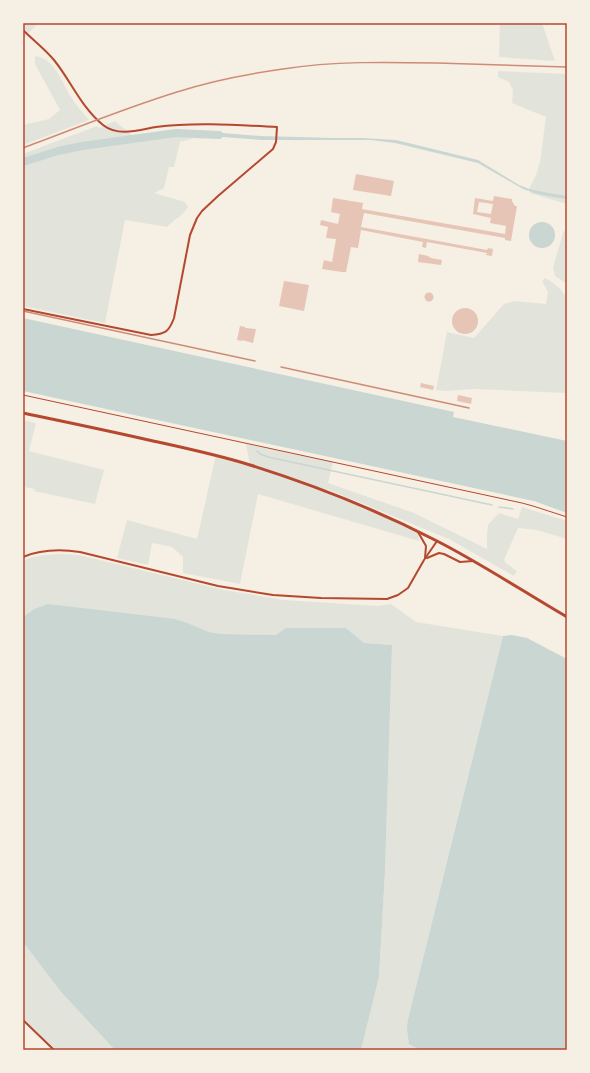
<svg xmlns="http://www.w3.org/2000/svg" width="590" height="1073" font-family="'PT Sans Narrow',sans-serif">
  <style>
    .green { fill: #e2e4dc }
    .water { fill: #c9d6d2 }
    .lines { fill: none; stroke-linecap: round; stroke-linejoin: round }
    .stream { stroke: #c9d6d2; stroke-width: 1.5 }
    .river { stroke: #c9d6d2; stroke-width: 8 }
    .building { fill: #e6c5b7; fill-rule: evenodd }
    .path { stroke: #b5482f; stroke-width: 1 }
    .minor { stroke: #b5482f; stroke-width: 2 }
    .secondary { stroke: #b5482f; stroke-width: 3 }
    .rail { stroke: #cf8b77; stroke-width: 1.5 }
    .neatline { fill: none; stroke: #b5482f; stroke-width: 1.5 }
  </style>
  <rect width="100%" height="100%" fill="#f6efe4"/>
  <!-- green -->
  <g class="green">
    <polygon points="23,23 38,23 23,39"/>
    <polygon points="500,23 542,23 555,61 499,57"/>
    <path d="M35 56C55 59 62 82 71 97 76 105 83 113 89 120L23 145V125L49 119 60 110 35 64Z"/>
    <polygon points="498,71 567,74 567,204 530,193 529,189 536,175 540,162 546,117 512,103 513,90 509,82 498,77"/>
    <path d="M115 121 133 136 173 130 204 131 203 139 194 138 180 142 174 167H169L164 188 154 193 185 202 188 207C182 217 175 218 167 227L125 220 105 323 23 306V154L97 126 99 128Z"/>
    <polygon points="564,230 567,235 567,284 555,276 553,267"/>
    <path d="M545 278C555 283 560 288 567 298V393L473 389 446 391 436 390 447 332 474 338 504 304 514 301 546 304 548 292 542 281Z"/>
    <polygon points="23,420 36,423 29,451 104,470 95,504 34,491 35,489 23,487"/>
    <polygon points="246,444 333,462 328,483 414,513 487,549 487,534 488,525 499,513 518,519 522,507 567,521 567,539 537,530 518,528 504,560 506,563 517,571 514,576 449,539 327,489 326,492 417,531 419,541 258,494 240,584 183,573 183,557 172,547 152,543 148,565 117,558 127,520 197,539 216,455 250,465"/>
    <path d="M60 554 79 555 224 590 284 600 377 606 391 604 416 622 503 636 408 1019 409 1044 420 1050H361L379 977 385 871 392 645 364 643 346 628 276 635 222 634 209 632 190 624 34 609 23 617V561C34 555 48 555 60 554Z"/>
    <polygon points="23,942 61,992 115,1050 54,1050 23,1020"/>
  </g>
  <!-- water -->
  <g class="water">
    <polygon points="210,132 260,136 334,138 363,138 396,140 478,160 519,185 529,189 543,192 567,196 567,199 553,197 538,194 523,189 478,163 395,143 371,140 262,140 209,136"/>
    <circle cx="542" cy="235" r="13"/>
    <polygon points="23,318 454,412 453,417 567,441 567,513 534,501 23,391"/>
    <polygon points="48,604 175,619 190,624 209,632 222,634 276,635 286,628 346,628 364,643 392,645 385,871 379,977 361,1050 115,1050 61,992 23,942 23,617 34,609"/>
    <polygon points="512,635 527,638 567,659 567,1050 420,1050 409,1044 407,1029 408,1019 503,636"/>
  </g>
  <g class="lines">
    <!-- stream -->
    <g class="stream">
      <polyline points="257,451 260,454 268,457 492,505"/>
      <polyline points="499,507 513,509"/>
    </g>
    <!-- river -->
    <polyline class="river" points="23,162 58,151 82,146 176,133 219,135"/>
  </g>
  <!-- building -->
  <g class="building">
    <polygon points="356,174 394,181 391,196 353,190"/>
    <path d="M494 196 512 199V201L515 206H517L511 241 505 240V238L364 213 361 227 487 250 488 248 493 249 492 256 486 255 487 253 427 242 426 248 422 247 423 242 361 230 358 248 351 247 346 272H342L322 269 324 260 332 262 336 239 326 238 328 227 320 225 321 220 338 224 340 214 331 212 333 198 363 203 362 209 505 234 506 226 490 223 491 218 473 214 475 198 493 201ZM479 202 493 204 491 214 477 212Z"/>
    <polygon points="419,254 428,256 431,258 442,260 441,265 418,262"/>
    <polygon points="284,281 309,285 304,311 279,306"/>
    <circle cx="429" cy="297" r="4.5"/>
    <circle cx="465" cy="321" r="13"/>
    <polygon points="240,326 245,327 245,328 256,329 253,343 242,340 242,341 237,340"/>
    <polygon points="421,383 434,386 433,390 420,387"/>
    <polygon points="458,395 472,398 471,404 457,401"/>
  </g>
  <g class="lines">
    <!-- path -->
    <polyline class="path" points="23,395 522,503 533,506 567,517"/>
    <!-- minor -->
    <g class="minor">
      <path d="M23 30C33 40 45 49 54 60 71 81 81 107 103 125 118 137 139 130 156 127 194 122 238 125 277 127L276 142 273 149 218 196 202 211 197 218 190 235 174 318C169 332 165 334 151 335L23 309"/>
      <polyline points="418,532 426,546 425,558"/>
      <path d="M23 557C42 549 60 549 80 552L218 586 273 595 321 598 387 599 398 595 408 588 424 560 437 541"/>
      <polyline points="427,558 439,553 444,554 460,562 473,561"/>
      <polyline points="23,1020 54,1050"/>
    </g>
    <!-- secondary -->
    <path class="secondary" d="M23 413C66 422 110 431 153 441 185 448 218 455 250 465 314 485 377 510 437 541 482 564 524 592 567 617"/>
    <!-- rail -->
    <g class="rail">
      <path d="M23 148C74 129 125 108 177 92 211 81 247 74 283 69 334 61 386 62 437 63 480 64 524 66 567 67"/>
      <polyline points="23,311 255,361"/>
      <polyline points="281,367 469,408"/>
    </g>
  </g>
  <!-- border -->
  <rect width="590" height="1073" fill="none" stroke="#f6efe4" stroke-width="48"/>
  <rect x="24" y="24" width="542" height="1025" class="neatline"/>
</svg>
